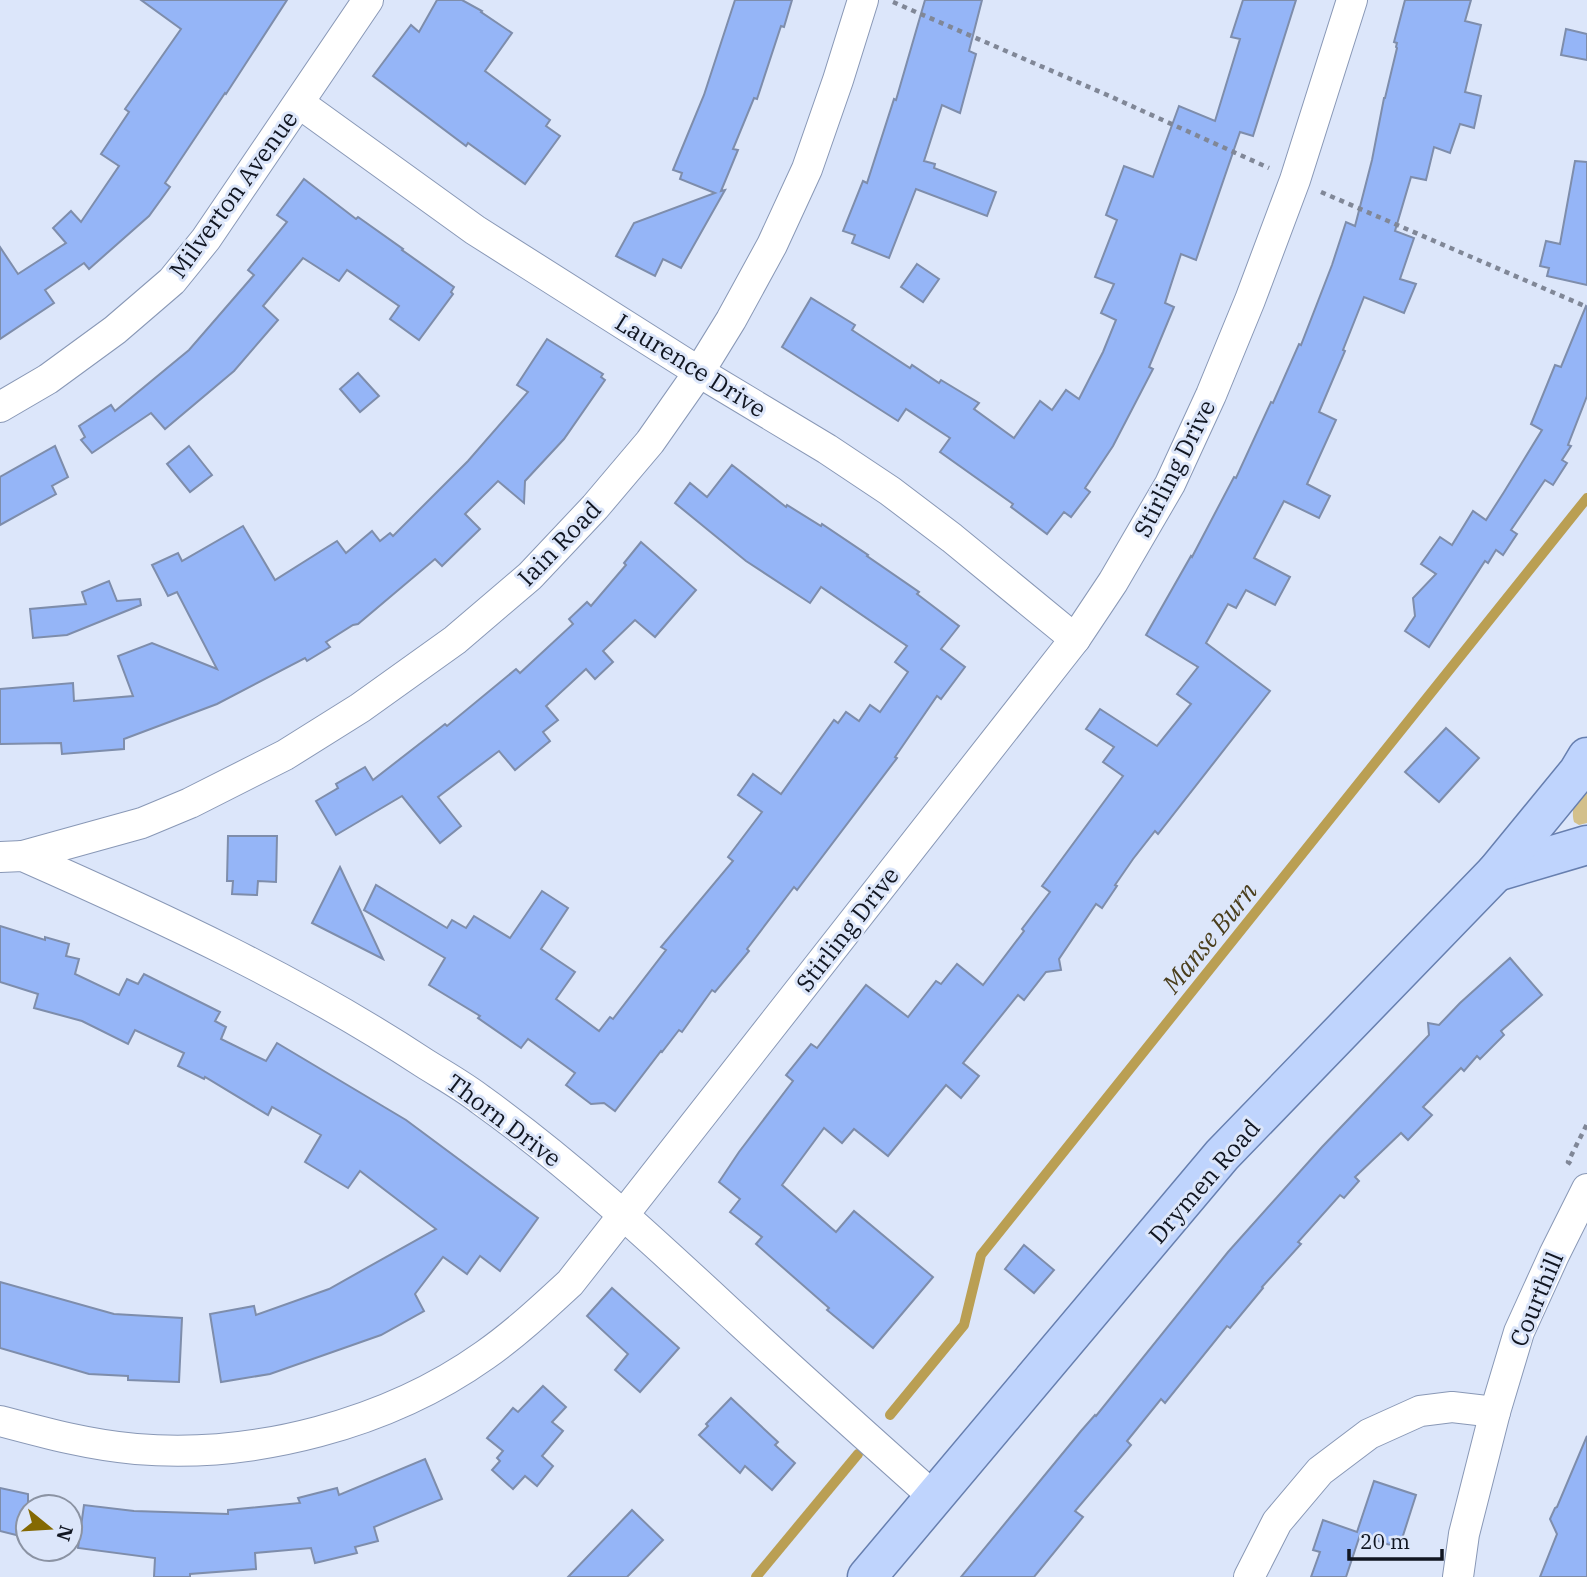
<svg xmlns="http://www.w3.org/2000/svg" width="1587" height="1577" font-family="'IBM Plex Serif',serif">
  <style>
    .green { fill: #d3c08b }
    .lines { fill: none; stroke-linecap: round; stroke-linejoin: round }
    .stream { stroke: #ba9f53; stroke-width: 10 }
    .building { fill: #95b5f7; stroke: #7e8dab; stroke-width: 2 }
    .street-casing { stroke: #8998b6; stroke-width: 32 }
    .primary-casing { stroke: #677faf; stroke-width: 41 }
    .path { stroke: #808797; stroke-width: 4.5; stroke-dasharray: 5 5; stroke-linecap: butt }
    .street { stroke: #fff; stroke-width: 30 }
    .primary { stroke: #bfd4fd; stroke-width: 38 }
    .labels { text-anchor: middle; dominant-baseline: central; stroke-width: 6; stroke-linejoin: round; paint-order: stroke }
    .street-label { font-size: 24px; fill: #111621; stroke: #dce6fa }
    .water-label { font-size: 26px; font-style: italic; fill: #4b3f1d; stroke: #dce6fa }
  </style>
  <rect width="100%" height="100%" fill="#dce6fa"/>
  <!-- green -->
  <path class="green" d="M1587 783V823L1579 825 1574 822C1570 806 1578 796 1587 783Z"/>
  <g class="lines">
    <!-- stream -->
    <g class="stream">
      <polyline points="890,1415 964,1325 981,1255 1587,498"/>
      <polyline points="756,1577 858,1454"/>
    </g>
  </g>
  <!-- building -->
  <g class="building">
    <polygon points="141,0 287,0 226,94 225,93 165,183 170,187 149,216 89,269 84,263 45,290 54,303 0,339 0,247 18,274 66,243 53,228 71,211 81,222 119,166 101,154 129,112 125,109 181,29"/>
    <polygon points="437,0 462,0 482,11 481,12 512,33 485,71 550,120 546,126 560,136 525,184 468,143 466,146 373,76 411,25 419,32"/>
    <polygon points="735,0 792,0 784,27 781,26 757,99 754,98 733,149 738,150 721,191 725,190 681,268 663,259 655,276 616,256 634,223 715,193 680,179 682,173 673,170 704,95"/>
    <polygon points="925,0 982,0 969,51 976,54 960,113 942,105 924,161 935,164 934,168 996,192 987,216 916,189 889,258 852,243 855,235 843,231 863,181 867,183 894,99 896,100"/>
    <polygon points="1243,0 1296,0 1253,136 1240,132 1196,260 1181,254 1165,303 1174,307 1149,367 1153,369 1113,446 1085,488 1090,492 1071,517 1064,512 1047,534 1011,507 1013,504 940,452 950,438 906,409 898,421 782,347 811,298 855,325 852,330 910,368 912,365 939,383 941,380 979,403 974,409 1014,438 1040,401 1052,410 1066,390 1079,399 1103,352 1116,320 1101,313 1114,284 1095,277 1117,220 1106,215 1124,166 1153,177 1179,106 1215,121 1240,39 1231,37"/>
    <polygon points="1405,0 1471,0 1465,21 1481,25 1465,92 1481,96 1474,128 1460,124 1450,153 1434,147 1426,180 1411,177 1395,231 1414,238 1400,279 1416,284 1404,313 1364,297 1343,350 1345,351 1319,412 1336,420 1307,484 1330,496 1319,518 1284,501 1254,558 1290,577 1275,605 1246,590 1236,608 1228,604 1206,643 1270,691 1158,834 1155,831 1133,859 1115,885 1117,886 1102,908 1096,904 1059,959 1061,970 1046,972 1024,1000 1018,995 963,1063 979,1076 961,1098 946,1085 888,1156 854,1129 842,1143 824,1128 782,1185 836,1232 854,1211 933,1277 873,1348 827,1310 829,1308 756,1244 762,1237 730,1212 740,1199 719,1182 739,1152 793,1081 786,1075 811,1044 817,1048 866,985 908,1017 936,981 941,984 957,964 983,985 1024,931 1022,929 1050,892 1042,886 1123,776 1103,762 1114,747 1086,729 1100,709 1157,746 1191,704 1177,694 1198,667 1146,635 1191,556 1192,557 1234,477 1236,478 1271,402 1273,403 1299,344 1301,345 1332,265 1346,222 1355,226 1372,160 1384,98 1385,98 1397,48 1396,47 1397,43 1394,42"/>
    <polygon points="1566,29 1587,34 1587,60 1561,55"/>
    <polygon points="1575,161 1587,162 1587,285 1547,276 1549,268 1540,266 1546,241 1560,244"/>
    <polygon points="304,179 356,219 358,217 403,249 402,250 454,287 451,292 453,294 419,340 390,319 399,306 347,270 339,281 303,258 263,306 278,320 234,371 165,429 151,413 92,453 81,440 85,437 79,426 111,405 115,411 189,350 254,275 248,270 287,222 277,215"/>
    <polygon points="917,264 939,279 923,302 901,287"/>
    <polygon points="1586,306 1587,307 1587,396 1568,445 1571,446 1562,460 1567,463 1553,485 1545,480 1511,530 1517,534 1503,555 1496,550 1488,563 1485,561 1429,647 1405,631 1415,616 1413,598 1436,574 1421,564 1440,537 1452,545 1473,511 1486,520 1504,492 1542,430 1531,424 1555,365 1561,367"/>
    <polygon points="547,339 603,374 601,377 605,380 564,439 525,481 524,503 498,481 465,514 480,529 442,566 435,559 358,624 353,625 326,642 330,647 307,661 305,658 217,704 124,739 124,749 62,754 61,743 0,744 0,689 73,683 74,701 133,696 118,656 152,643 217,669 177,592 168,596 152,565 178,553 182,561 243,526 275,580 337,541 346,553 372,531 380,541 390,533 393,536 468,461 528,392 517,385"/>
    <polygon points="358,373 379,396 360,412 340,389"/>
    <polygon points="55,446 68,477 52,486 56,494 0,525 0,477"/>
    <polygon points="189,446 212,475 190,492 167,464"/>
    <polygon points="732,465 786,507 787,505 821,526 822,524 868,555 867,556 919,592 917,594 959,626 941,649 965,667 941,699 937,696 895,757 897,758 797,890 794,887 747,949 749,951 715,992 712,990 682,1032 679,1030 662,1052 661,1051 615,1111 604,1103 591,1104 566,1085 575,1073 528,1039 521,1048 478,1018 480,1016 429,985 445,958 364,910 376,885 447,928 452,920 466,928 474,916 510,938 542,891 568,908 541,949 575,972 556,999 599,1031 610,1017 613,1019 666,950 661,947 733,861 728,857 762,812 738,795 753,774 781,794 834,720 838,723 846,712 859,721 870,705 880,712 908,672 895,662 907,646 821,587 810,603 746,561 675,503 690,483 707,497"/>
    <polygon points="641,542 696,590 655,637 635,620 603,651 613,662 595,679 586,669 546,706 558,720 543,732 550,741 515,770 499,751 438,797 461,826 440,843 402,796 336,835 316,801 338,788 336,784 365,767 373,780 445,724 447,726 516,669 520,673 573,624 569,619 587,602 591,606 626,565 624,563"/>
    <polygon points="109,581 117,601 140,599 141,605 67,635 33,638 30,609 86,604 82,592"/>
    <polygon points="1446,728 1479,758 1439,802 1405,772"/>
    <polygon points="228,836 277,836 276,882 258,881 257,895 232,894 233,881 227,881"/>
    <polygon points="340,867 383,959 312,923"/>
    <polygon points="0,926 45,940 45,937 69,944 66,956 79,959 75,974 119,995 127,979 138,984 144,974 220,1012 215,1021 226,1027 221,1039 266,1061 277,1043 406,1120 538,1218 500,1271 480,1256 467,1274 443,1257 415,1294 424,1311 381,1335 270,1374 221,1382 210,1314 254,1306 256,1315 329,1289 436,1229 360,1171 348,1188 305,1162 321,1135 272,1107 268,1115 205,1077 204,1079 178,1066 184,1053 135,1030 128,1044 82,1021 34,1008 38,994 0,982"/>
    <polygon points="1510,958 1542,995 1501,1031 1504,1035 1480,1059 1477,1056 1464,1071 1461,1068 1423,1107 1432,1115 1408,1140 1401,1133 1355,1177 1359,1181 1344,1198 1340,1195 1298,1242 1301,1244 1262,1287 1263,1288 1230,1328 1227,1326 1165,1403 1161,1399 1127,1441 1131,1445 1075,1511 1083,1517 1034,1577 961,1577 1081,1431 1095,1415 1096,1416 1228,1252 1322,1147 1429,1035 1428,1023 1439,1025 1460,1003"/>
    <polygon points="1024,1245 1054,1270 1034,1293 1005,1269"/>
    <polygon points="0,1282 114,1314 182,1318 179,1382 128,1380 128,1376 89,1374 0,1348"/>
    <polygon points="612,1288 679,1348 640,1392 615,1370 628,1354 587,1316"/>
    <polygon points="543,1386 566,1407 552,1422 563,1431 542,1456 553,1466 537,1486 525,1476 513,1489 492,1470 500,1461 497,1458 503,1451 487,1438 513,1408 518,1412"/>
    <polygon points="731,1398 778,1442 775,1445 795,1463 772,1490 745,1466 740,1473 699,1435 708,1426 706,1424"/>
    <polygon points="1587,1436 1587,1577 1540,1577 1557,1534 1550,1519 1555,1508 1557,1507"/>
    <polygon points="425,1459 442,1499 374,1527 378,1541 355,1547 357,1553 315,1563 311,1548 255,1553 256,1569 190,1574 190,1577 154,1577 155,1558 78,1548 84,1505 134,1511 228,1514 228,1510 300,1503 298,1498 337,1488 339,1495"/>
    <polygon points="1374,1481 1416,1495 1399,1548 1360,1535 1346,1577 1311,1577 1320,1552 1313,1550 1323,1520 1357,1532"/>
    <polygon points="0,1488 28,1494 28,1538 0,1531"/>
    <polygon points="632,1510 663,1540 627,1577 568,1577"/>
  </g>
  <g class="lines">
    <!-- street casing -->
    <g class="street-casing">
      <g id="street">
        <polyline points="299,103 475,230 699,372 827,449 890,491 952,538 1075,639"/>
        <polyline points="0,407 48,379 115,330 172,281 206,239 368,0"/>
        <polyline points="23,856 142,823 190,803 285,755 360,708 455,640 530,576 595,507 650,442 699,372 731,320 772,245 807,169 838,80 863,0"/>
        <path d="M0 857 23 856C161 917 298 980 424 1063 443 1075 463 1086 481 1100 573 1166 655 1243 738 1320 803 1380 869 1439 935 1498"/>
        <path d="M0 1421C45 1433 89 1445 136 1449 254 1459 388 1424 485 1355 515 1334 543 1308 570 1283L1075 639 1113 582 1170 484 1211 395 1250 300 1295 180 1352 0"/>
        <polyline points="1249,1577 1277,1522 1320,1471 1369,1434 1420,1411 1452,1407 1495,1412"/>
        <polyline points="1458,1577 1464,1534 1495,1412 1519,1332 1554,1255 1587,1189"/>
      </g>
    </g>
    <!-- primary casing -->
    <g class="primary-casing">
      <g id="primary">
        <polyline points="1496,872 1587,845"/>
        <polyline points="867,1577 1222,1155 1496,872 1578,772 1587,757"/>
      </g>
    </g>
    <!-- path -->
    <g class="path">
      <polyline points="893,2 1105,94 1269,168"/>
      <polyline points="1321,192 1587,307"/>
      <polyline points="1571,1164 1568,1162 1587,1124"/>
    </g>
    <!-- street -->
    <use href="#street" class="street"/>
    <!-- primary -->
    <use href="#primary" class="primary"/>
  </g>
  <g class="labels">
    <!-- street labels -->
    <g class="street-label">
      <text transform="translate(233 194) rotate(-54)">Milverton Avenue</text>
      <text transform="translate(691 365) rotate(32)">Laurence Drive</text>
      <text transform="translate(1174 468) rotate(-63)">Stirling Drive</text>
      <text transform="translate(559 543) rotate(-46)">Iain Road</text>
      <text transform="translate(847 929) rotate(-52)">Stirling Drive</text>
      <text transform="translate(504 1120) rotate(37)">Thorn Drive</text>
      <text transform="translate(1204 1181) rotate(-49)">Drymen Road</text>
      <text transform="translate(1536 1299) rotate(-67)">Courthill</text>
    </g>
    <!-- water labels -->
    <g class="water-label">
      <text transform="translate(1209 937) rotate(-51)">Manse Burn</text>
    </g>
  </g>
  <!-- north arrow -->
  <g transform="translate(49 1528) rotate(108)"><circle r="33" fill="#dce6fa" stroke="#8b93a3" stroke-width="2"/>
  <path d="M0-5L12 26L0 18L-12 26Z" fill="#846903"/>
  <text y="-10" font-size="19" font-weight="bold" text-anchor="middle" fill="#111621">N</text>
  </g>
  <!-- scale -->
  <path d="M1349 1549v10h93v-10" fill="none" stroke="#111621" stroke-width="3.5"/>
  <text x="1360" y="1549" font-size="21" fill="#111621" stroke="#dce6fa" stroke-width="5" paint-order="stroke">20 m</text>
</svg>
